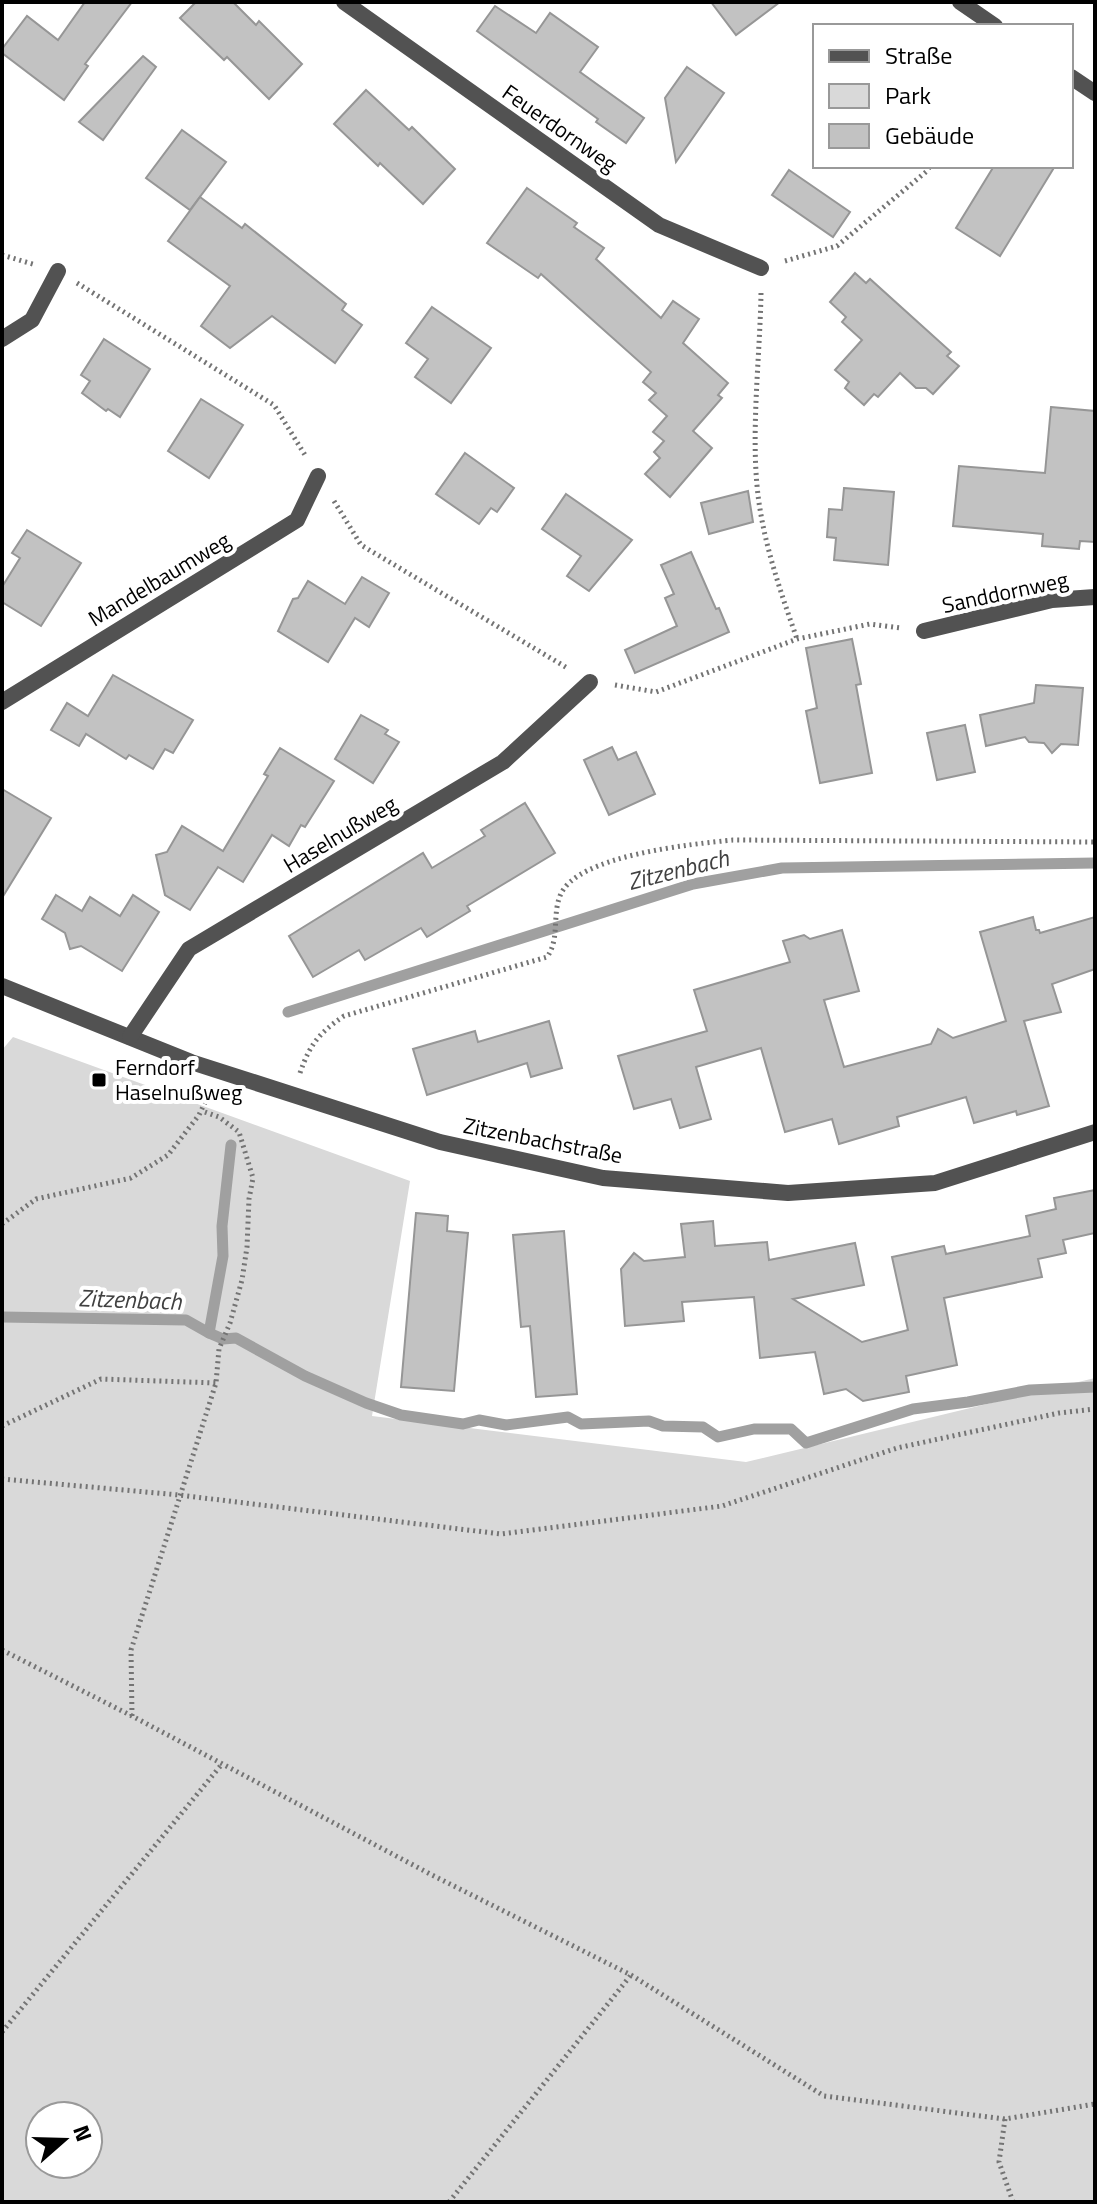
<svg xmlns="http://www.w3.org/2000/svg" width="1097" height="2204" font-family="'Titillium Web',sans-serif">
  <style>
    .green { fill: #d9d9d9; fill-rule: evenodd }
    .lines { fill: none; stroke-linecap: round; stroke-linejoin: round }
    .stream { stroke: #a0a0a0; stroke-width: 11 }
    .building { fill: #c2c2c2; stroke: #969696; stroke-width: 2 }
    .path { stroke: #747474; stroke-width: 5; stroke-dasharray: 2 4; stroke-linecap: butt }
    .street { stroke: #525252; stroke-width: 16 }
    .poi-dot { fill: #000; stroke: #fff; stroke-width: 3 }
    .labels { text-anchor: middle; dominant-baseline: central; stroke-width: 8; stroke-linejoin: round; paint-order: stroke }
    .street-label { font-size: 22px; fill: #000; stroke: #fff }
    .poi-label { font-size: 22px; fill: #000; stroke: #fff; text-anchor: start }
    .water-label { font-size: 24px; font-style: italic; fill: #414141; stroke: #fff }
  </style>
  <rect width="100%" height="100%" fill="#fff"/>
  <!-- green -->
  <path class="green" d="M13 1037 410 1181 372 1416 746 1462 1095 1378V2202H2V1050ZM40 2116H88V2164H40Z"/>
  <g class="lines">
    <!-- stream -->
    <g class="stream">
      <polyline points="288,1012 693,884 782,868 1095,863"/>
      <polyline points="2,1317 186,1320 209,1333 223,1256 222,1226 231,1145"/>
      <polyline points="209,1333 223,1339 236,1338 305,1376 366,1403 401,1415 463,1424 479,1420 506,1425 568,1417 581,1424 649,1421 663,1426 703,1427 718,1437 754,1429 791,1429 806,1443 913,1409 968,1402 1030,1390 1095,1387"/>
    </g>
  </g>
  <!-- building -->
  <g class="building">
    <polygon points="85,2 132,2 85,64 88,66 64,100 2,53 2,49 27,16 58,40"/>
    <polygon points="196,2 233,2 256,25 259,21 302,64 269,99 227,57 224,60 180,18"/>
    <polygon points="711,2 780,2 736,35"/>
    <polygon points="495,6 536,33 550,13 598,47 580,72 644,118 626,143 596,122 598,119 477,31"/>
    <polygon points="143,56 156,67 103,140 79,122"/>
    <polygon points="687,67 724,93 676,162 665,98"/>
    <polygon points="366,90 409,130 412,127 455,169 423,204 380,163 378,166 334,124"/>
    <polygon points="182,130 226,162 190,210 146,178"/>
    <polygon points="994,166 1055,166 1000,256 956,228"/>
    <polygon points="789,170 850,212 833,237 772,195"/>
    <polygon points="527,188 577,223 574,227 604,248 596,259 661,318 673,301 699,319 683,343 728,383 718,395 722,398 693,431 712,448 670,497 645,474 660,458 654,452 664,441 653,432 667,416 649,400 656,393 643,382 651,372 541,274 538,278 487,243"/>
    <polygon points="200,197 242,228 245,224 346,304 342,310 362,325 335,363 272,316 230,348 201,326 230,286 168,241"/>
    <polygon points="855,273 866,283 870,279 951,352 947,356 959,366 933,394 926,388 916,388 900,373 878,397 874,394 864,405 845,388 849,382 835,370 862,340 842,322 846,317 830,302"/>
    <polygon points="432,307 491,348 451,403 415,377 428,359 406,343"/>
    <polygon points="104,339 150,369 120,417 108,409 106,411 82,393 90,381 81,375"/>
    <polygon points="201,399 243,425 209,478 168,451"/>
    <polygon points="1051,407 1095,411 1095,542 1080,541 1079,549 1042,546 1043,534 953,526 959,466 1045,473"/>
    <polygon points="465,453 514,488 497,512 491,508 479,524 436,494"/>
    <polygon points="844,488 894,492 888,565 834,560 836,538 827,537 829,509 842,510"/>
    <polygon points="748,491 753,522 709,534 701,503"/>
    <polygon points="566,494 632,540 589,591 567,576 581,556 542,529"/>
    <polygon points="27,530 81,563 41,626 2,602 2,587 20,558 12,553"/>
    <polygon points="691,552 716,609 719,608 729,632 635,673 625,650 677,626 665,598 674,594 661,565"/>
    <polygon points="362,577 389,593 369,627 355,618 328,662 278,631 293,599 298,598 308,581 345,604"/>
    <polygon points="852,639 861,684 856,685 872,773 820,783 806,711 817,708 806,648"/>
    <polygon points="113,675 193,720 173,753 165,749 153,769 129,755 126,759 86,734 79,746 51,730 67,703 88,716"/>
    <polygon points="1036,685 1083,688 1078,745 1061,744 1052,753 1044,743 1029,742 1025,737 986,746 980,715 1034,703"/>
    <polygon points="361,715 388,730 385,734 399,742 373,783 335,759"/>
    <polygon points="965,725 975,772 937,780 927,733"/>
    <polygon points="612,747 618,760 636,752 655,794 609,815 584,760"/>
    <polygon points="280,748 334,781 305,827 301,825 289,846 272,835 243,882 218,867 190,910 165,895 156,855 167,852 182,826 223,851 268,776 264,774"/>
    <polygon points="2,789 51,818 2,898"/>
    <polygon points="525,803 555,853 467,906 470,911 427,937 421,928 365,960 359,950 313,977 289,936 423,853 432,868 485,836 481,830"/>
    <polygon points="56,895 82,911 90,897 120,916 133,895 159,912 122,971 81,946 70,949 65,933 42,919"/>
    <polygon points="1033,917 1036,930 1039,930 1040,933 1095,917 1095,969 1052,984 1061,1012 1024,1021 1049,1106 1017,1115 1016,1111 974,1123 966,1097 897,1117 899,1126 839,1144 832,1119 785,1132 761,1048 696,1067 711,1119 680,1128 671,1099 634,1109 618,1056 707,1031 694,990 790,962 783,941 804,935 810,939 842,930 859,991 824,1000 844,1067 931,1044 938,1029 953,1038 1006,1021 980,932"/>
    <polygon points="549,1021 562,1068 531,1077 527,1063 427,1095 413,1049 475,1031 478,1042"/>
    <polygon points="1095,1190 1095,1233 1063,1240 1066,1253 1038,1259 1042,1277 944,1298 957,1365 906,1376 909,1392 863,1401 846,1389 824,1394 815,1352 760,1358 754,1297 682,1302 684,1321 625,1326 621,1269 634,1253 644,1261 685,1257 681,1224 713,1221 715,1246 767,1242 769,1260 855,1243 864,1285 793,1299 862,1342 908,1330 892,1257 944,1246 946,1254 1030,1236 1026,1216 1056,1209 1054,1198"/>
    <polygon points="416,1213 448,1216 447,1231 468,1233 454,1391 401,1387"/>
    <polygon points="564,1231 577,1394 536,1397 530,1326 521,1327 513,1235"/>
  </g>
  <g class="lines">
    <!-- path -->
    <g class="path">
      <polyline points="2,255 36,265"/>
      <polyline points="785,261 837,246 927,171 930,166"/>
      <polyline points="77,283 274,405 305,455"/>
      <path d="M761 293C760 360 749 444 760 509 767 553 782 596 797 639"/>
      <polyline points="334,501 361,545 569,669"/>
      <polyline points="615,685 656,692 797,639 870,624 901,628"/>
      <path d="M300 1073C310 1044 319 1033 344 1016L547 957C560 939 552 916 560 896 575 855 693 844 733 840L1095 842"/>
      <polyline points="2,1224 36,1199 131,1178 168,1155 199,1115 210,1092"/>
      <polyline points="2,1426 101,1379 216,1383"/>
      <polyline points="2,1479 179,1495 501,1534 722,1506 897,1448 1059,1413 1095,1409"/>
      <polyline points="2,1650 132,1716 432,1875 631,1975 824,2096 1005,2119 1095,2104"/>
      <polyline points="132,1716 131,1650 216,1383 219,1349 230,1323 242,1280 247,1247 249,1199 253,1178 239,1132 219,1117 202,1111"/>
      <polyline points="2,2032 222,1764"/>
      <polyline points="1005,2119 999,2162 1013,2202"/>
      <polyline points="449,2202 631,1975"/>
    </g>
    <!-- street -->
    <g class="street">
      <polyline points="344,2 659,225 761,268"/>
      <polyline points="960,2 995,26"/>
      <polyline points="1071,77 1095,93"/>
      <polyline points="2,339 32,320 58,271"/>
      <polyline points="924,631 1052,600 1095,597"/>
      <polyline points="2,702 297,520 318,476"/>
      <polyline points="2,986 191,1062 440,1142 603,1178 788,1193 935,1183 1095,1132"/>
      <polyline points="130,1037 189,949 503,762 590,682"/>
    </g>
  </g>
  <!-- markers -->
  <rect class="poi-dot" x="91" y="1072" width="16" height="16" rx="4"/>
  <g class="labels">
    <!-- street labels -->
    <g class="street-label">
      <text transform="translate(560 128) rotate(35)">Feuerdornweg</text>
      <text transform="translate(159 579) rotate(-31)">Mandelbaumweg</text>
      <text transform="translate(1005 592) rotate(-12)">Sanddornweg</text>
      <text transform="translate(340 834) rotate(-31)">Haselnußweg</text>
      <text transform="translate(543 1140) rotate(11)">Zitzenbachstraße</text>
    </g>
    <!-- poi labels -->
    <g class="poi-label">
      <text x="115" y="1067">Ferndorf<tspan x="115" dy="25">Haselnußweg</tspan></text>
    </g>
    <!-- water labels -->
    <g class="water-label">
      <text transform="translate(678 869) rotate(-14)">Zitzenbach</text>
      <text transform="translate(130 1299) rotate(2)">Zitzenbach</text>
    </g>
  </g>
  <!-- border -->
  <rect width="1097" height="2204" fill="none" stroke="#000000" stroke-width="8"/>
  <!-- legend -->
  <rect x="813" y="24" width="260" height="144" fill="#ffffff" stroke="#999999" stroke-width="2"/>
  <rect x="829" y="50" width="40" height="12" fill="#525252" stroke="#999999" stroke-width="2"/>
  <text x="885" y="64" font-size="24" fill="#000000">Straße</text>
  <rect x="829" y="84" width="40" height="24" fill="#d9d9d9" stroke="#999999" stroke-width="2"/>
  <text x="885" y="104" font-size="24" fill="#000000">Park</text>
  <rect x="829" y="124" width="40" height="24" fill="#c2c2c2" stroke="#999999" stroke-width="2"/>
  <text x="885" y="144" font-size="24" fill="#000000">Gebäude</text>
  <!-- north arrow -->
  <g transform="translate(64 2140) rotate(70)"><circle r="38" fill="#ffffff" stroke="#999999" stroke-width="2"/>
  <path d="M0-6L14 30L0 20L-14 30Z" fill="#000000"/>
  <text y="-12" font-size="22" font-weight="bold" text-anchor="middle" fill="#000000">N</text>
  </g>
</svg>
